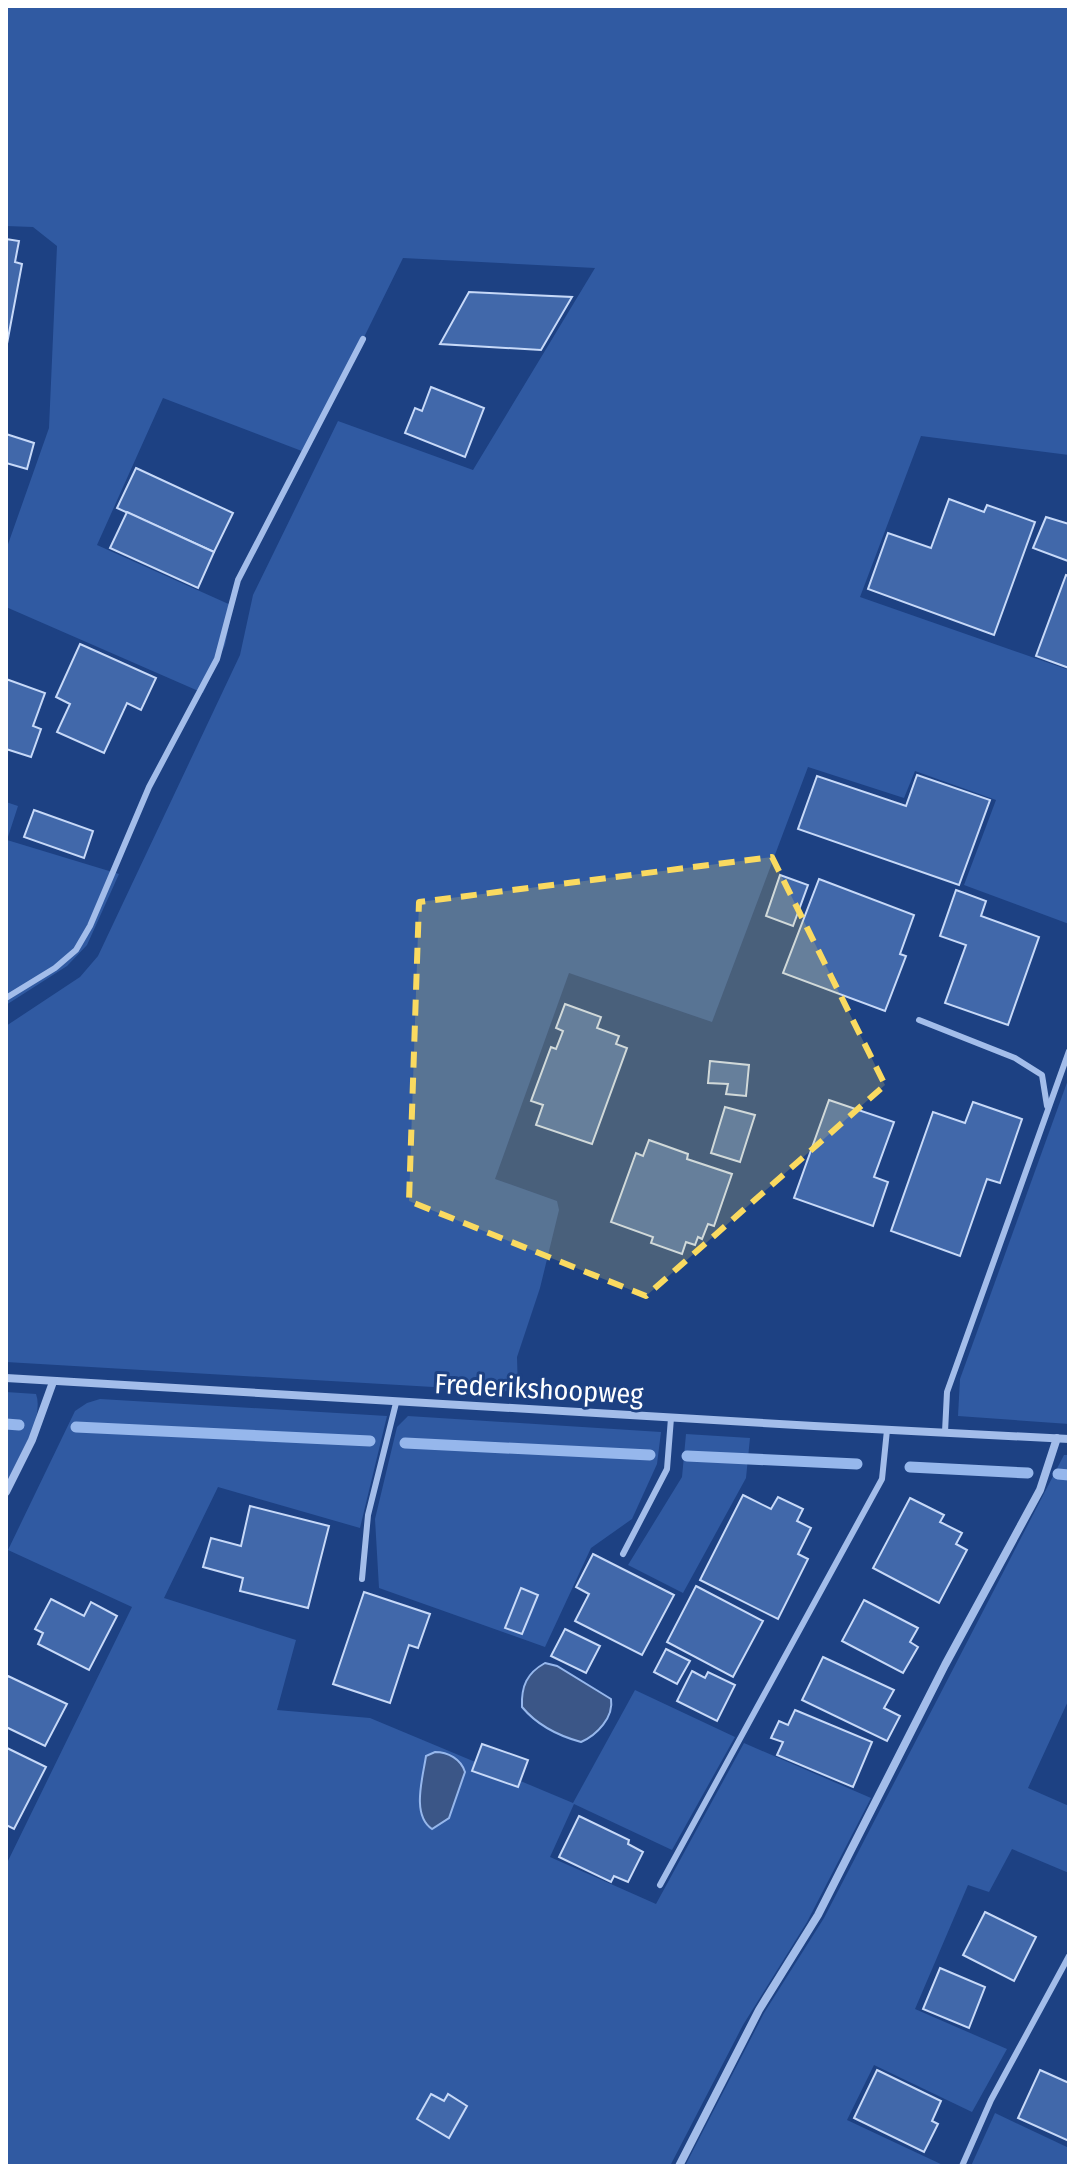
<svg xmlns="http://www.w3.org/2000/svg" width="1075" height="2172" font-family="'Fira Sans Condensed',sans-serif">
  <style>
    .green { fill: #305aa2 }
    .water { fill: #3b5687; stroke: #96b7ec; stroke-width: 2 }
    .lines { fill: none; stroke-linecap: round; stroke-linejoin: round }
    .stream { stroke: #96b7ec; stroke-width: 11 }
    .building { fill: #4168aa; stroke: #c7d9f8; stroke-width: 2 }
    .lane { stroke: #a3bdea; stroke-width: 6 }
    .street { stroke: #a3bdea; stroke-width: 8 }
    .marked { fill: #fada60; fill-opacity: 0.2; stroke: #fada60; stroke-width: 6; stroke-dasharray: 16 10; stroke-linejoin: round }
    .labels { text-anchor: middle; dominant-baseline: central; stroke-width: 6; stroke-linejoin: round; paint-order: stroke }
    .street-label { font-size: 28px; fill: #fff; stroke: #1d4183 }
  </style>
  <rect width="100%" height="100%" fill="#1d4183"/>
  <!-- green -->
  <g class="green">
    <polygon points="6,6 1069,6 1069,455 921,436 860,597 1069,670 1069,924 964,885 996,800 915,771 904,798 808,767 712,1022 569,973 495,1179 557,1201 559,1210 540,1288 517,1357 518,1392 6,1362 6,1026 80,977 98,956 240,655 253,595 338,421 473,470 595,268 403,258 307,453 163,398 97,545 233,606 225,645 203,693 6,607 6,550 49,428 57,246 33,227 6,226"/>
    <polygon points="6,802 18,806 7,840 119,874 87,945 67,966 6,1005"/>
    <polygon points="1069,1077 1069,1424 958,1416 960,1379"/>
    <path d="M6 1392 36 1394C45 1418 16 1468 6 1492Z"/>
    <polygon points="100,1399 387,1416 360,1528 218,1487 164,1598 296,1640 277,1710 370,1718 573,1803 635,1690 735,1737 672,1850 574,1804 550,1857 656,1904 744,1743 871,1798 807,1922 743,2025 670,2166 6,2166 6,1865 132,1607 8,1550 75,1411 87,1403"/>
    <polygon points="408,1416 661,1432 657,1464 632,1519 591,1548 545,1647 379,1588 375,1519 397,1427"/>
    <polygon points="686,1434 750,1438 746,1478 683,1593 628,1565 682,1477"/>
    <polygon points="1064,1455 1069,1455 1069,1699 1028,1788 1069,1806 1069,1873 1012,1849 989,1892 968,1885 915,2009 1007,2049 972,2112 874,2065 847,2120 945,2166 685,2166 764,2013 824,1918"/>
    <polygon points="995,2113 1069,2148 1069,2166 971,2166"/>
  </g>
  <!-- water -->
  <g class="water">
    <path d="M545 1663 557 1666 611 1699C614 1717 597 1735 581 1742 559 1736 537 1725 522 1707 521 1686 527 1673 545 1663Z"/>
    <path d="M435 1752C448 1752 461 1759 465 1772L449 1818 432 1829C411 1815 423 1777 426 1756Z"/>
  </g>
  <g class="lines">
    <!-- stream -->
    <g class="stream">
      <polyline points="6,1424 19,1425"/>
      <polyline points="76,1427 370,1441"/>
      <polyline points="405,1443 650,1455"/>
      <polyline points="687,1456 857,1464"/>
      <polyline points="910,1467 1028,1473"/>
      <polyline points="1058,1474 1069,1475"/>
    </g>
  </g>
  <!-- building -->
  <g class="building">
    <polygon points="6,239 19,241 15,262 22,264 6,349"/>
    <polygon points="469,292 572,297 541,350 440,344"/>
    <polygon points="431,387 484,408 465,457 405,433 415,408 422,411"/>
    <polygon points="6,434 34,443 27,469 6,463"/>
    <polygon points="136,468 233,513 214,552 117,508"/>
    <polygon points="949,499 984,512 987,505 1035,522 994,635 868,589 888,533 931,548"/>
    <polygon points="127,512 214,552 198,588 110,548"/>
    <polygon points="1046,517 1069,524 1068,561 1033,548"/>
    <polygon points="1066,575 1069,576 1069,668 1036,656"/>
    <polygon points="80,644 156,678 141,710 127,703 104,753 57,732 70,704 56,697"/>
    <polygon points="6,679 45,693 33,726 41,729 31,757 6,749"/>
    <polygon points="917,775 990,800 959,885 798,829 817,776 906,806"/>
    <polygon points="34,810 93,831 84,858 24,837"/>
    <polygon points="780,875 808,885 793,926 766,916"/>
    <polygon points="819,879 914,915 900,954 906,956 885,1011 783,973"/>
    <polygon points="956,890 986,901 981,916 1039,937 1008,1025 945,1003 966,945 940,936"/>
    <polygon points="565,1004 601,1017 597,1028 619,1036 616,1044 627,1048 592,1144 536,1125 543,1105 531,1101 551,1047 556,1049 563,1031 556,1028"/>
    <polygon points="710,1061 749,1065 746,1096 726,1094 728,1084 708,1083"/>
    <polygon points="829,1100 894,1122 874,1177 888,1182 873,1226 794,1198"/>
    <polygon points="973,1102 1022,1119 1000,1183 987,1179 960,1256 891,1231 933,1112 965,1123"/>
    <polygon points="725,1107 755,1115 740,1162 711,1153"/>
    <polygon points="649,1140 688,1154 687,1159 732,1174 714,1226 708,1224 702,1239 698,1237 695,1245 686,1242 682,1254 651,1243 653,1237 611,1222 636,1153 643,1156"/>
    <polygon points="743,1495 771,1509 778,1497 803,1509 797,1521 811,1528 798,1554 808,1559 778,1619 700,1580"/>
    <polygon points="910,1498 944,1515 940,1522 962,1533 956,1544 967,1550 939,1603 873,1568"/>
    <polygon points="250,1506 329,1526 308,1608 240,1591 243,1578 203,1567 211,1538 241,1546"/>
    <polygon points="593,1554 674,1595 642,1655 575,1621 589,1594 576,1587"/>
    <polygon points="696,1586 763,1621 733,1677 667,1642"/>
    <polygon points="521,1588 538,1595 522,1634 505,1628"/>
    <polygon points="364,1592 430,1614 418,1648 409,1645 390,1703 333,1684"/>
    <polygon points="51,1599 84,1616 91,1602 117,1616 89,1670 38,1644 43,1633 35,1629"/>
    <polygon points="864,1600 918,1628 910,1642 918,1647 903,1673 842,1641"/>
    <polygon points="565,1629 600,1646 586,1673 551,1656"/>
    <polygon points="666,1649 690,1661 677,1684 654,1672"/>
    <polygon points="823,1657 894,1690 884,1708 900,1716 887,1741 802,1700"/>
    <polygon points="692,1671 705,1678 708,1672 735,1685 717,1721 677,1701"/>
    <polygon points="8,1676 67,1704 45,1746 6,1727 6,1680"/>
    <polygon points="795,1710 872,1742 853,1787 777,1755 783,1742 771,1738 779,1721 788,1725"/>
    <polygon points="482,1744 528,1760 518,1787 472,1771"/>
    <polygon points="7,1748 46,1767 14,1829 6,1825"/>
    <polygon points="579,1816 629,1840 628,1844 643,1852 628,1882 614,1876 611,1882 559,1857"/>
    <polygon points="985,1912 1036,1937 1014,1981 963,1955"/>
    <polygon points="940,1968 985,1987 969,2028 923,2009"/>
    <polygon points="877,2070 941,2101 932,2121 938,2124 924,2152 854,2118"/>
    <polygon points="1040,2070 1069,2083 1069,2141 1018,2118"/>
    <polygon points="431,2094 444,2101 448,2094 467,2106 449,2138 417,2119"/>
  </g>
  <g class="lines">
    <!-- lane -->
    <g class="lane">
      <polyline points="6,998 55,968 76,950 90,926 149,787 217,659 238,580 363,339"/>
      <polyline points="919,1020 1015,1058 1042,1075 1047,1106"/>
      <polyline points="945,1432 947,1392 1069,1051"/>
      <polyline points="623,1554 667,1469 671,1418"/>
      <polyline points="362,1579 368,1515 396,1403"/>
      <polyline points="660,1885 882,1479 887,1430"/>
      <polyline points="962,2166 991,2100 1069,1956"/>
    </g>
    <!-- street -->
    <g class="street">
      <polyline points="6,1378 814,1426 1069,1439"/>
      <polyline points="6,1492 32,1440 53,1382"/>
      <polyline points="679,2166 759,2010 818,1915 945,1665 1040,1490 1057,1438"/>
    </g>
  </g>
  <!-- marked area -->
  <path class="marked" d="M772 857 885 1085 646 1296 409 1201 419 902Z"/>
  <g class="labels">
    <!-- street labels -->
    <g class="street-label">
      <text transform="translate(539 1389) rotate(3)">Frederikshoopweg</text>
    </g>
  </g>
  <!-- border -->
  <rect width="1075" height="2172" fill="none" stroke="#ffffff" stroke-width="16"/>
</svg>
